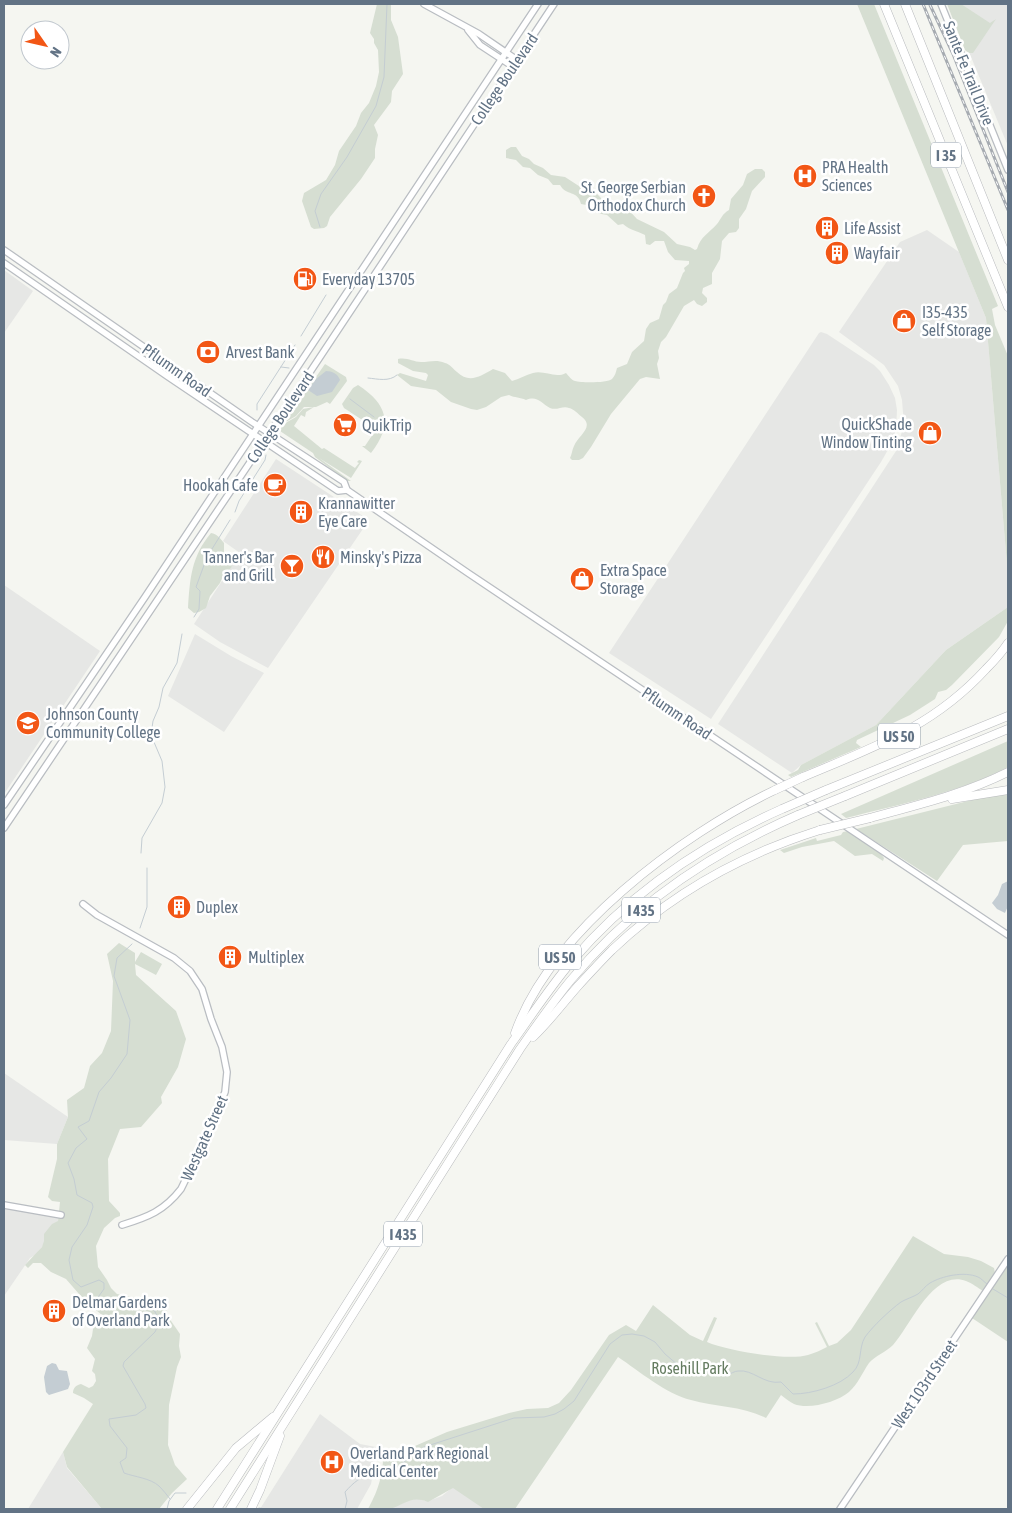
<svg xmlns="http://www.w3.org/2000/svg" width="1012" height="1513" font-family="'Asap Condensed',sans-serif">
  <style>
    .built { fill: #e6e7e5 }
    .green { fill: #d6ded2 }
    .water { fill: #c4cdd3 }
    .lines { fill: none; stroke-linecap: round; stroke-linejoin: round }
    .stream { stroke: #c4cdd3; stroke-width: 1 }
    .secondary-casing { stroke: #b9bdc2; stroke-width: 8 }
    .highway-casing { stroke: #b9bbbe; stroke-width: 9 }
    .secondary { stroke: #fff; stroke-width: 5.5 }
    .highway { stroke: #fff; stroke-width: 8 }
    .rail-casing { stroke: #a6abb1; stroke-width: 3 }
    .rail { stroke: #fff; stroke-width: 1; stroke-dasharray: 4; stroke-linecap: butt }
    .highway-bridge-casing { stroke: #b9bbbe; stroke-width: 9; stroke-linecap: butt }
    .highway-bridge { stroke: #fff; stroke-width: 8 }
    .labels { text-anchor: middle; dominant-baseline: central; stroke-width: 5; stroke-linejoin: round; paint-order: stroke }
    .shield { fill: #fff; stroke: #919daa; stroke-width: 1 }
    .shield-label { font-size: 15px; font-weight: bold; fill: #627385 }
    .street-label { font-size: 16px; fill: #627385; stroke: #fff }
    .poi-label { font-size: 16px; fill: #627385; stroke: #fff; text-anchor: start }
    .park-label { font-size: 16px; fill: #657c61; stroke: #fff }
  </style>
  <rect width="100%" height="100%" fill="#f5f6f1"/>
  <!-- built -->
  <g class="built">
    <polygon points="949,4 1008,4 1008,146"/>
    <polygon points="927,230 959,252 986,318 1008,576 1008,607 946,650 876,725 801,765 792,773 718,724 896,451 904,425 902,400 898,386 884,365 839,332 900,242"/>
    <polygon points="4,270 33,291 4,333"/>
    <polygon points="821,332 827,334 874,365 880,371 889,385 895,398 897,410 896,429 893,441 881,462 711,719 609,653 819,333"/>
    <polygon points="276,459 369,520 268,668 220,642 194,624 240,553 223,541"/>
    <polygon points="4,585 100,651 4,794"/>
    <polygon points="195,634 231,656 264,673 224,732 168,696"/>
    <polygon points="4,1073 68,1117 57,1144 4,1140"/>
    <polygon points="4,1208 58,1217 58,1221 42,1247 35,1255 30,1258 4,1296"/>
    <polygon points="320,1414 360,1444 376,1447 376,1456 371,1484 357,1509 260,1509"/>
    <polygon points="63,1452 67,1468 102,1509 28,1509"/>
    <polygon points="453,1487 486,1509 381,1509 399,1505 409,1500 419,1498 425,1501 431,1500 442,1496"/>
  </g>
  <!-- green -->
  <g class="green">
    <polygon points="377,4 391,4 391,20 398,37 403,74 392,91 391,102 374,125 378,135 375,149 375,158 361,179 330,217 327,226 324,228 314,229 311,227 302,201 304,193 326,180 335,165 339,151 356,126 361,113 369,103 376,86 379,72 378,50 374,43 374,39 370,33"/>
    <polygon points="857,4 874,4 998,306 992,309 995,325 1008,356 1008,576 986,318"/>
    <polygon points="947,4 961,4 990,23 996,19 973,53 969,53 965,50"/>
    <path d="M511 147H516L522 156 529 159 534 164 543 168 551 175 565 177 582 188 595 192 604 201 612 202 618 208 626 207 637 219 664 232 677 244 690 247 695 250 697 249C701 236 708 234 717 224 721 219 722 214 729 210L731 199 743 185 747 174 755 169H762L765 172V177L752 191 746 209 739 219V228L736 232 729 233 722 241 720 259 712 273V284L703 288 702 293 707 298V302L702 306 697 304 694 300 684 306 666 337 661 342 658 351 659 358 657 364 660 379 646 377 640 379 611 414 591 447 583 458 579 460H572L570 458C572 454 572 450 574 446 578 436 595 427 582 417 578 414 574 409 569 408 563 405 557 411 550 408 541 403 537 395 526 400 520 397 515 398 509 395L501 397 486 407 477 410 471 409 451 402 436 390 411 386 397 375 400 373 426 381 428 375 426 373 413 371 398 363V359C407 357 413 362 421 362 430 362 436 359 445 363 450 364 453 369 457 372 469 384 481 376 493 369L505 373 512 381C519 379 526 375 533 373 545 370 555 379 566 373 569 376 571 380 575 381 581 383 608 383 612 379 615 376 616 372 617 368L627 364 632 352 644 341 646 329 650 323 659 319 663 305 666 302 669 294 677 288 683 273 685 271 684 268 689 264V261L675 260 668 252 664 241H655L650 245 646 244 645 235C636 230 631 231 623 224L618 225 607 215 596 213 592 206 581 204C578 190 566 196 560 185H553L548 179 538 175 530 168 523 167 516 160 506 158V150Z"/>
    <polygon points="325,364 346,377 347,381 330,404 327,402 316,407 304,407 296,416 284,423"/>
    <path d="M358 385C387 404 394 424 371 453L362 446H365L373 434 371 431H374L376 429 344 408 342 404 353 388Z"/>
    <polygon points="314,407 306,412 305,417 301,415 294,426 322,449 324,448 355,468 359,463 357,462 359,460 362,461 351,478 319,458 351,481 347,481 315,457 313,453 280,431 282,425 296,417 303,409"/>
    <path d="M211 533C217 534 220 538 224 543V553L233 557 234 561 231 568 224 574 220 583 210 596 206 608 199 612 194 613 188 608C190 579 191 557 211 533Z"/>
    <polygon points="1008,607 1008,621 999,637 952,685 946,690 938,692 935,699 910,715 857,740 856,743 861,747 791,777 788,775 798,770 801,765 876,725 946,650"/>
    <path d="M1008 741V767C958 793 901 804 846 818L841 814Z"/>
    <polygon points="1008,794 1008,841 963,845 937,881 856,829 984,797"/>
    <polygon points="848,831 881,854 884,858 883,861 872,854 855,856 834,841 802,847 784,853 780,850 816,838 817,841 841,835 843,832"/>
    <path d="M119 943 135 953V962L141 952 162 964 156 975 135 964 136 975 176 1011 186 1039 178 1067 161 1097 162 1103 141 1127 120 1129 108 1159 109 1201 120 1213V1216L115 1218 104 1228 96 1246 98 1267 107 1280 111 1288 117 1294 156 1302 167 1311 169 1318 180 1334 179 1346 181 1357 177 1367 169 1405 168 1445 175 1465 187 1479 172 1493 159 1509H102L67 1467 63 1452 93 1404 84 1398 73 1393C73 1388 76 1385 81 1384L89 1388 93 1386 96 1381 95 1374 92 1371 95 1359 87 1348 92 1336 93 1329 101 1320 102 1315 86 1302 66 1279 51 1272 41 1263H33L28 1268 25 1265 42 1247 44 1241V1234L52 1224 58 1221 60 1202 52 1201 48 1197 57 1159V1144L68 1117 67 1100 84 1088 90 1066 102 1053 111 1031 113 981 107 954Z"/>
    <path d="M913 1236 944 1254 968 1257 981 1261 994 1268 995 1273 983 1291C978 1288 972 1283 966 1281 933 1269 911 1325 893 1345 886 1352 875 1356 869 1363 862 1373 858 1384 849 1392 837 1402 809 1410 794 1404 790 1402 785 1398 781 1395L766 1418C743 1406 715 1407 691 1400 666 1394 639 1371 618 1357L515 1509H484L453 1488 428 1502C410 1495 406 1505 389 1509 382 1510 375 1509 368 1509 380 1487 382 1476 384 1451L401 1459 415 1446 447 1432 509 1413 527 1409 548 1408 559 1403 571 1390 609 1335 626 1325 636 1331 653 1305 690 1335 703 1341 714 1317 717 1318 707 1342C728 1351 787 1361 808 1355 815 1353 821 1350 827 1347L815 1323 817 1322 829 1346 837 1343 851 1330Z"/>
    <polygon points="1008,1264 1008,1342 972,1318"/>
  </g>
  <!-- water -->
  <g class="water">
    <path d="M326 371C332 371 338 374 340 380L332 392 317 396 308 390 316 379Z"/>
    <polygon points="1008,881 1008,906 1005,913 997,909 992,903 998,895 1002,884"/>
    <polygon points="52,1363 56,1364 59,1370 67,1371 70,1384 68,1389 49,1395 46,1392 44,1377 47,1366"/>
  </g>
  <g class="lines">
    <!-- stream -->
    <g class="stream">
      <polyline points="320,227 315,211 321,194 347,157 376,106 384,77 387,4"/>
      <polyline points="301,336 326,295"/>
      <polyline points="281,367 289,368"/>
      <path d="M368 378C378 379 389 382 397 375"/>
      <polyline points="350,399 374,417"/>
      <polyline points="257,410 257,404 295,345"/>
      <polyline points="235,512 239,501 265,460 266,455"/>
      <polyline points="194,617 199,609 200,591 196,587 207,557 230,520"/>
      <polyline points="141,853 142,838 162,803 165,787 162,761 151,735 153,721 159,707 163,688 177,663 182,634"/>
      <polyline points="140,928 147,907 147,868"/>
      <path d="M132 944 117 958 114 976 130 1020 127 1054 111 1078 99 1092 89 1121 78 1127 87 1139 76 1148 68 1163 74 1179 77 1195 92 1203 93 1207 87 1225 72 1247 69 1260 73 1280 81 1287 99 1280 104 1283V1289L96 1300 97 1305 102 1308 109 1307 126 1299 141 1301 154 1310 160 1321 155 1332 124 1362 123 1366 145 1404 146 1408 136 1415 109 1419 110 1426 127 1448 126 1458 120 1462 124 1473C135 1477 150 1478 159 1486 163 1490 167 1495 170 1499"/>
      <polyline points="993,1289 1008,1298"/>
      <path d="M385 1472 396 1468 424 1447 514 1418 544 1417 555 1414 564 1409 574 1401 610 1344 622 1335 632 1334 644 1336 655 1342 665 1354 678 1365 694 1373 714 1371 727 1375C730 1374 735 1371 738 1371 753 1369 764 1385 781 1382L793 1394C812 1394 840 1386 853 1372 863 1362 858 1349 865 1337 873 1326 890 1310 901 1302 906 1299 913 1297 918 1294 922 1291 925 1286 930 1283 942 1276 964 1271 978 1277 981 1278 984 1282 987 1284"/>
      <polyline points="259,1508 266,1509"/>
      <polyline points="167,1509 169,1501 175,1493 186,1493"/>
      <path d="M345 1509 347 1501 345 1492C354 1482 360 1477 372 1474"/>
    </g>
    <!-- secondary casing -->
    <g class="secondary-casing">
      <g id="secondary">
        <polyline points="424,4 479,34 517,60"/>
        <polyline points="941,4 1008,170"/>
        <polyline points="468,30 480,45 512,66"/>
        <polyline points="4,250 252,422 344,482 347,490 468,573 1008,935"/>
        <polyline points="4,263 167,376 338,491 347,490"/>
        <polyline points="4,805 145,597 538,4"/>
        <polyline points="4,828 261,446 554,4"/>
        <path d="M83 904 97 915 174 958 190 971 202 989 211 1019 222 1047 227 1072 225 1092 201 1148 181 1189C164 1211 148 1217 122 1225"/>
        <polyline points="4,1205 61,1215"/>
        <polyline points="840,1509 1008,1259"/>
      </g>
    </g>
    <!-- highway casing -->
    <g class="highway-casing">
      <g id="highway">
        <polyline points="884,4 1008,307"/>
        <polyline points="905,4 1008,260"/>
        <path d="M803 777C874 747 933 727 986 669 994 661 1002 652 1008 643"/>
        <polyline points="826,790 1008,716"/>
        <polyline points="845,796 1008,729"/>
        <polyline points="952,799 1008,790"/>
        <path d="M870 818C917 805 964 794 1008 772"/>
        <path d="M515 1033C551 932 680 835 775 790"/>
        <path d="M533 1037C549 1022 563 1003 578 986 589 974 600 962 612 950 671 894 743 854 820 830"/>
        <polyline points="187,1509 236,1448 273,1417"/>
        <path d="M217 1509 511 1044C531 1016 550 987 572 961 629 894 703 844 782 809"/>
        <path d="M230 1509 520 1049C536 1026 552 1003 570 981 631 907 710 853 798 815"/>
        <polyline points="251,1509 260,1490 280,1436"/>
      </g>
    </g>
    <!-- secondary -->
    <use href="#secondary" class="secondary"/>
    <!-- highway -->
    <use href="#highway" class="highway"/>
    <!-- rail casing -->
    <g class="rail-casing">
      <g id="rail">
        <polyline points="923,4 1008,210"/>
        <polyline points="930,5 953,54 1008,192"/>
      </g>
    </g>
    <!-- rail -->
    <use href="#rail" class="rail"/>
    <!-- highway-bridge casing -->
    <g class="highway-bridge-casing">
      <g id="highway-bridge">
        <polyline points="775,790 803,777"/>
        <polyline points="782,809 826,790"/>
        <polyline points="798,815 845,796"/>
        <polyline points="820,830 870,818"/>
      </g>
    </g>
    <!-- highway-bridge -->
    <use href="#highway-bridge" class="highway-bridge"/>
  </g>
  <!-- icons -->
  <defs>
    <g id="hospital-disc" transform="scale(1.25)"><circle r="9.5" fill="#f25615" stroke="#fff"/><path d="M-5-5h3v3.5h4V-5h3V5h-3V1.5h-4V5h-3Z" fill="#fff"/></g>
    <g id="church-disc" transform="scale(1.25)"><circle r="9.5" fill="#f25615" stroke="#fff"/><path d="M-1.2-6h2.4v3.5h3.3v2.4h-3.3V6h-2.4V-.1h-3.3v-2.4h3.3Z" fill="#fff"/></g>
    <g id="building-disc" transform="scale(1.25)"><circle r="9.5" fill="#f25615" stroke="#fff"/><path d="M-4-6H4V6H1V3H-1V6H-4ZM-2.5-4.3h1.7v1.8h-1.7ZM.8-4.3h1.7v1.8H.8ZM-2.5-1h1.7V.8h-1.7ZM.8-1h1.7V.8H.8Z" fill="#fff"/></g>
    <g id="fuel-disc" transform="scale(1.25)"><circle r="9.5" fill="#f25615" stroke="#fff"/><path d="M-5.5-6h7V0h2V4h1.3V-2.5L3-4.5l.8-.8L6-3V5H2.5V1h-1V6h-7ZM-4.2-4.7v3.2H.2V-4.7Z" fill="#fff"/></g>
    <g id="shop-disc" transform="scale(1.25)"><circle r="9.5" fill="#f25615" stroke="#fff"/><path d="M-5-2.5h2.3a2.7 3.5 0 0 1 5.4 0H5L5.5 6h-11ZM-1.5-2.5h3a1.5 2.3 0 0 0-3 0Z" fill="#fff"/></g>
    <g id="bank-disc" transform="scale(1.25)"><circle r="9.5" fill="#f25615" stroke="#fff"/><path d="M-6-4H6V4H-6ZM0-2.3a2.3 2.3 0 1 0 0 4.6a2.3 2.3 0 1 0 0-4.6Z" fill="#fff"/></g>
    <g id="supermarket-disc" transform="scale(1.25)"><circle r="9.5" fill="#f25615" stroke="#fff"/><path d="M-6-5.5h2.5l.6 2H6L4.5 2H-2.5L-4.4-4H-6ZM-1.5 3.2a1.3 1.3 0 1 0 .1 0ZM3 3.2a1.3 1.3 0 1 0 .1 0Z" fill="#fff"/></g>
    <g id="cafe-disc" transform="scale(1.25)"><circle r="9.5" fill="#f25615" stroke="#fff"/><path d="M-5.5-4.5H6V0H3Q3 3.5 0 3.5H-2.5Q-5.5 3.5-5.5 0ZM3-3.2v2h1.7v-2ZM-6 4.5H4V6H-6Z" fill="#fff"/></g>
    <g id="restaurant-disc" transform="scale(1.25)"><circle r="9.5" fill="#f25615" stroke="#fff"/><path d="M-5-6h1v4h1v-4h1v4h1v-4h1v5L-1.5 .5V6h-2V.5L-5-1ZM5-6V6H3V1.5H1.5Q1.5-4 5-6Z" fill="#fff"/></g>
    <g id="bar-disc" transform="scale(1.25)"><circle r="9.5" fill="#f25615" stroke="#fff"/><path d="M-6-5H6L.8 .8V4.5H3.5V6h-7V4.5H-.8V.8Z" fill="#fff"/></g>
    <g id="university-disc" transform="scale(1.25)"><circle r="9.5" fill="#f25615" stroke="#fff"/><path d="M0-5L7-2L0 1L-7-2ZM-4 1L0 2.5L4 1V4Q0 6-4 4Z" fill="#fff"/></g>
  </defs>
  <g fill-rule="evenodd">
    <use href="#hospital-disc" x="805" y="176"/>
    <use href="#church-disc" x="704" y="196"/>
    <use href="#building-disc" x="827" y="228"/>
    <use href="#building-disc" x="837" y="253"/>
    <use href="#fuel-disc" x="305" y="279"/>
    <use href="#shop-disc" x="904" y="321"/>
    <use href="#bank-disc" x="208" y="352"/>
    <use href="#supermarket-disc" x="345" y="425"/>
    <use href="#shop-disc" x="930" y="433"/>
    <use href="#cafe-disc" x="275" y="485"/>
    <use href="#building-disc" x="301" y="512"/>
    <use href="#restaurant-disc" x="323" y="557"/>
    <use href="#bar-disc" x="292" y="566"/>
    <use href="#shop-disc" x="582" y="579"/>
    <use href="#university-disc" x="28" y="723"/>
    <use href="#building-disc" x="179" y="907"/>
    <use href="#building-disc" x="230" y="957"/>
    <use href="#building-disc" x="54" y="1311"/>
    <use href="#hospital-disc" x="332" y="1462"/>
  </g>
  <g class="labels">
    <!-- shield labels -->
    <g class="shield">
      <rect x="931" y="142.5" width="30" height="25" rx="4"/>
      <rect x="878" y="723.5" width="42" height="25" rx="4"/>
      <rect x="622" y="897.5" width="38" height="25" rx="4"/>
      <rect x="539" y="944.5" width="42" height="25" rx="4"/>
      <rect x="384" y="1221.5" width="38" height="25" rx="4"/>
    </g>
    <g class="shield-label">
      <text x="946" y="155">I 35</text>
      <text x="899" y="736">US 50</text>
      <text x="641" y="910">I 435</text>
      <text x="560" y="957">US 50</text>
      <text x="403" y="1234">I 435</text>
    </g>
    <!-- street labels -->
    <g class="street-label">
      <text transform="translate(969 73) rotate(68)">Sante Fe Trail Drive</text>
      <text transform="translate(504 79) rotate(-56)">College Boulevard</text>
      <text transform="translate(177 370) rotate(35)">Pflumm Road</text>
      <text transform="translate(280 417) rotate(-56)">College Boulevard</text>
      <text transform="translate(677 713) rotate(34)">Pflumm Road</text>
      <text transform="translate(204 1138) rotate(-66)">Westgate Street</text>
      <text transform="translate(924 1384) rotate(-56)">West 103rd Street</text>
    </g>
    <!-- poi labels -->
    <g class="poi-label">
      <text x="822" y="167">PRA Health<tspan x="822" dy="18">Sciences</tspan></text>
      <text x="686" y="187" text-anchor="end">St. George Serbian<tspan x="686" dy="18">Orthodox Church</tspan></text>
      <text x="844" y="228">Life Assist</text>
      <text x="854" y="253">Wayfair</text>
      <text x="322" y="279">Everyday 13705</text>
      <text x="922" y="312">I35-435<tspan x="922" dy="18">Self Storage</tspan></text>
      <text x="226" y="352">Arvest Bank</text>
      <text x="912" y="424" text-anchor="end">QuickShade<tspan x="912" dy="18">Window Tinting</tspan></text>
      <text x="362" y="425">QuikTrip</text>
      <text x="258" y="485" text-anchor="end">Hookah Cafe</text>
      <text x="318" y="503">Krannawitter<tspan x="318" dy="18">Eye Care</tspan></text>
      <text x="274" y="557" text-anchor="end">Tanner's Bar<tspan x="274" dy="18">and Grill</tspan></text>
      <text x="340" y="557">Minsky's Pizza</text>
      <text x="600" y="570">Extra Space<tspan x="600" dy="18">Storage</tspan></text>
      <text x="46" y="714">Johnson County<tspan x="46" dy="18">Community College</tspan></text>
      <text x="196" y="907">Duplex</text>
      <text x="248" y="957">Multiplex</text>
      <text x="72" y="1302">Delmar Gardens<tspan x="72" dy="18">of Overland Park</tspan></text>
      <text x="350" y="1453">Overland Park Regional<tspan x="350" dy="18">Medical Center</tspan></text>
    </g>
    <!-- park labels -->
    <g class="park-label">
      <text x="690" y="1368">Rosehill Park</text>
    </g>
  </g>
  <!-- border -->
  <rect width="1012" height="1513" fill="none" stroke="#627385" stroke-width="10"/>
  <!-- north arrow -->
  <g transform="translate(45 45) rotate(124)"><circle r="24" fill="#ffffff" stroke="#c0c7ce"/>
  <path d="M0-4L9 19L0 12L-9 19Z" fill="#f25615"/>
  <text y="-8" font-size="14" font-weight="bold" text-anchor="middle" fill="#627385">N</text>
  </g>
</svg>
